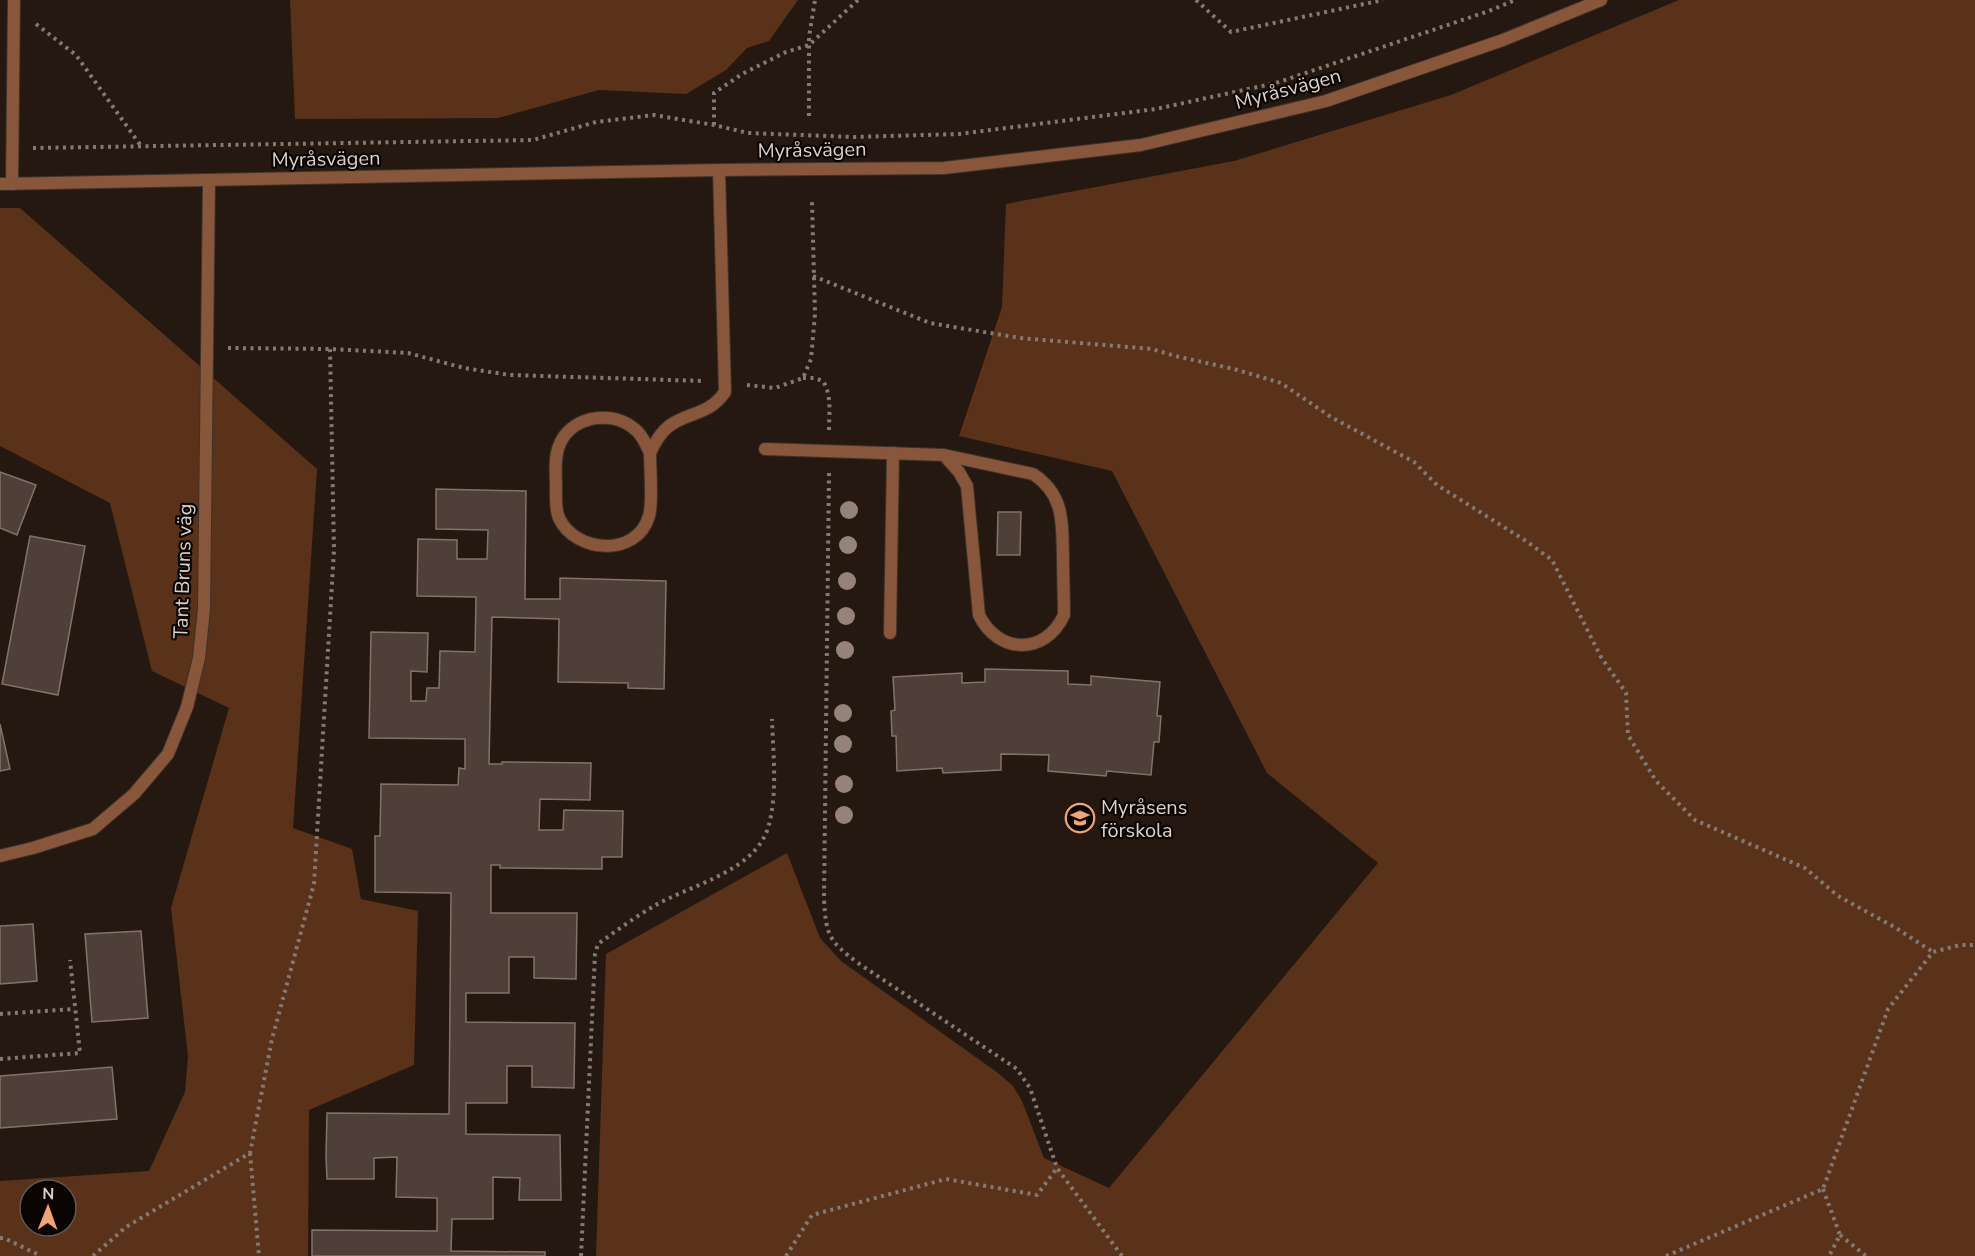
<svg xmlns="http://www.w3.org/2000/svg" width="1975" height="1256" font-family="'Nunito Sans',sans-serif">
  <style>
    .green { fill: #5a321a; fill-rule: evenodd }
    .building { fill: #4e4038; stroke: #83726a; stroke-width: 1.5 }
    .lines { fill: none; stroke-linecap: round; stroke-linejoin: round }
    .service-casing { stroke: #3e322b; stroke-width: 14 }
    .minor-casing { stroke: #3e322b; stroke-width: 14 }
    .tertiary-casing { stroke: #3e322b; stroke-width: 14 }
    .path { stroke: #847a74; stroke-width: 4; stroke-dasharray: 3 4.5; stroke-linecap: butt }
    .service { stroke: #88563a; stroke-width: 12 }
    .minor { stroke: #88563a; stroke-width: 12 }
    .tertiary { stroke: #88563a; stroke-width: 12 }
    .tree { fill: #95837a }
    .labels { text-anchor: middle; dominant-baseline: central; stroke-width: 4.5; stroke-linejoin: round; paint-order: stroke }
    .street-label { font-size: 20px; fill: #dbd2cd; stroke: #0a0503 }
    .poi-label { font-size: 20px; fill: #dbd2cd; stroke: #0a0503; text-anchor: start }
  </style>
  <rect width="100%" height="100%" fill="#251811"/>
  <!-- green -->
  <g class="green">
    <polygon points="290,0 798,0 769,41 747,48 726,70 686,94 599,90 498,118 295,119"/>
    <polygon points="1679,0 1975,0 1975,1256 596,1256 606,954 787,853 820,938 841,961 998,1073 1013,1086 1022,1101 1044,1158 1109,1188 1378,863 1267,773 1112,471 959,436 1002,307 1006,204 1234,161 1451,95"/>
    <path d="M0 208H20L317 469 293 828 352 849 361 899 418 911 414 1065 309 1110 308 1256H0V1181L149 1171 185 1092 188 1056 171 908 229 708 152 671 110 503 0 446ZM30 1190H66V1226H30Z"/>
  </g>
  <!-- building -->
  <g class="building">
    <polygon points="0,472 36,485 17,535 0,528"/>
    <polygon points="436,489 526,491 525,599 560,599 560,578 666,581 664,689 628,688 628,683 558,682 559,619 492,617 489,764 502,764 502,762 591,763 590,800 540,799 539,830 563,830 564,810 623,811 622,857 602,857 602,869 500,868 500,865 491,865 491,913 577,913 576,979 534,978 534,957 509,957 509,993 466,993 466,1022 575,1023 574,1088 532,1087 532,1066 507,1066 507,1103 466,1103 466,1134 560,1135 561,1200 519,1200 520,1178 493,1177 493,1219 452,1219 451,1251 545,1252 545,1256 312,1256 312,1230 437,1231 437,1198 396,1197 397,1157 374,1158 374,1179 327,1179 326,1157 327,1113 449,1114 451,893 375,892 375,836 380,836 381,784 458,785 459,768 465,769 465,739 369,738 371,632 428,633 427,672 411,671 411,701 426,701 427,688 439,688 440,651 475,652 476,597 417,596 418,539 457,540 457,559 487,559 488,530 436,529"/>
    <polygon points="998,512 1021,512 1020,555 997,555"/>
    <polygon points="30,536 85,546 58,695 2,684"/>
    <polygon points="985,669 1068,671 1068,684 1091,685 1091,676 1160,682 1157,716 1161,716 1159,742 1154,742 1151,775 1107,771 1106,776 1048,771 1049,755 1001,754 1001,770 943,773 942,768 897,771 896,736 892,736 891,711 895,710 893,677 962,673 962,683 985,682"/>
    <polygon points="0,724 10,769 0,771"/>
    <polygon points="33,924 37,981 0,984 0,926"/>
    <polygon points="141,931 148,1018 92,1022 85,934"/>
    <polygon points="112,1067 117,1119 0,1128 0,1076"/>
  </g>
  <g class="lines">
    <!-- service casing -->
    <g class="service-casing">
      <g id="service">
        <path d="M765 449 944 455 1033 474C1065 495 1062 523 1063 558 1063 577 1064 596 1064 615 1045 656 998 654 979 615L967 486 959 472 944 455"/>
        <path d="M650 453C650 467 653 504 649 516 637 558 575 553 559 518 555 509 556 497 556 486 556 473 554 458 559 446 569 418 608 409 632 427 641 433 645 442 650 453 655 442 660 433 669 426 690 411 708 416 725 392L719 170"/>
        <polyline points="890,633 893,453"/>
      </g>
    </g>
    <!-- minor casing -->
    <g class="minor-casing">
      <g id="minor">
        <polyline points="12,184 14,0"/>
        <polyline points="0,856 33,848 93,829 134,794 168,754 187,707 199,658 204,609 209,181"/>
      </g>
    </g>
    <!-- tertiary casing -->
    <g class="tertiary-casing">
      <polyline id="tertiary" points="0,184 719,170 944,168 1141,145 1326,101 1503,40 1601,0"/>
    </g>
    <!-- path -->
    <g class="path">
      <polyline points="1196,0 1231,32 1383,0"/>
      <polyline points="36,24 76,55 141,146"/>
      <polyline points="809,116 809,37 815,0"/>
      <polyline points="714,125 714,93 742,74 786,52 809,45 858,0"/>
      <polyline points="33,148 533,140 596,122 654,115 714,125 748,133 854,137 959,134 1156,109 1276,83 1489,11 1515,0"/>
      <polyline points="813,276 930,323 1020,338 1152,349 1175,356 1234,369 1281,383 1331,417 1414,462 1437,485 1526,541 1552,560 1601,657 1626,693 1628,735 1656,781 1695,820 1805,868 1838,896 1896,928 1933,952"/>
      <polyline points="228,348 330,349 408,353 464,368 510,375 703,381"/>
      <path d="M803 378H814L823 381C832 396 829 413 829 430"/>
      <polyline points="747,385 775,388 803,378 811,359 815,314 812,202"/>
      <path d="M829 473 824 899C826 936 829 941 858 963L1017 1069 1030 1088 1057 1168 1122 1256"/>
      <polyline points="0,1014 75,1009"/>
      <polyline points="0,1059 80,1053 70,960"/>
      <polyline points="250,1153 259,1256"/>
      <polyline points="1823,1189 1840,1235 1829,1256"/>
      <polyline points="1840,1235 1866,1256"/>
      <polyline points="0,1238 4,1238 41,1256"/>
      <polyline points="93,1256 126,1227 250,1153 272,1039 314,884 334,550 330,349"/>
      <path d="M581 1256 595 954 598 944C616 931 635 917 654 906 690 885 754 872 768 828 778 795 773 753 772 719"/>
      <polyline points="786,1256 812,1215 946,1179 1037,1195 1057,1168"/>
      <polyline points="1666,1256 1823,1189 1888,1009 1933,952 1960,945 1975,945"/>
    </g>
    <!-- service -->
    <use href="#service" class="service"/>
    <!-- minor -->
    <use href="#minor" class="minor"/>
    <!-- tertiary -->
    <use href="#tertiary" class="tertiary"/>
  </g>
  <!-- trees -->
  <g class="tree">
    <circle cx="849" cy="510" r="9"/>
    <circle cx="848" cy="545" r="9"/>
    <circle cx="847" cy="581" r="9"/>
    <circle cx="846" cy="616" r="9"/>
    <circle cx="845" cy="650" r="9"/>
    <circle cx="843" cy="713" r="9"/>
    <circle cx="843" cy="744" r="9"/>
    <circle cx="844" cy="784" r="9"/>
    <circle cx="844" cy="815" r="9"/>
  </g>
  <!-- icons -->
  <defs>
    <g id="school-ring" transform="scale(1.5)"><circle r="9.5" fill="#0a0503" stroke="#efa377" stroke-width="1.5"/><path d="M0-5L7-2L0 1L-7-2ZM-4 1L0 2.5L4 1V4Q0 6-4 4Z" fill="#efa377"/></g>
  </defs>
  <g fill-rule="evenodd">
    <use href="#school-ring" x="1080" y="818"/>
  </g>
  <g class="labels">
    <!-- street labels -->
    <g class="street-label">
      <text transform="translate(1288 89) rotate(-15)">Myråsvägen</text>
      <text transform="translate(812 150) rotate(-1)">Myråsvägen</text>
      <text transform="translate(326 159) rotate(-1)">Myråsvägen</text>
      <text transform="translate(183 571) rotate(-88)">Tant Bruns väg</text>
    </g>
    <!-- poi labels -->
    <g class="poi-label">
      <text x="1101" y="807">Myråsens<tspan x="1101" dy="23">förskola</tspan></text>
    </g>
  </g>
  <!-- north arrow -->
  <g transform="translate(48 1208) rotate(1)"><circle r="28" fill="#0a0503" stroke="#5e5754" stroke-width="1.5"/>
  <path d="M0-4.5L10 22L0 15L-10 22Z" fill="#efa377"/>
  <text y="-9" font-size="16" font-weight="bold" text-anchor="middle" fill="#dbd2cd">N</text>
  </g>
</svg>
